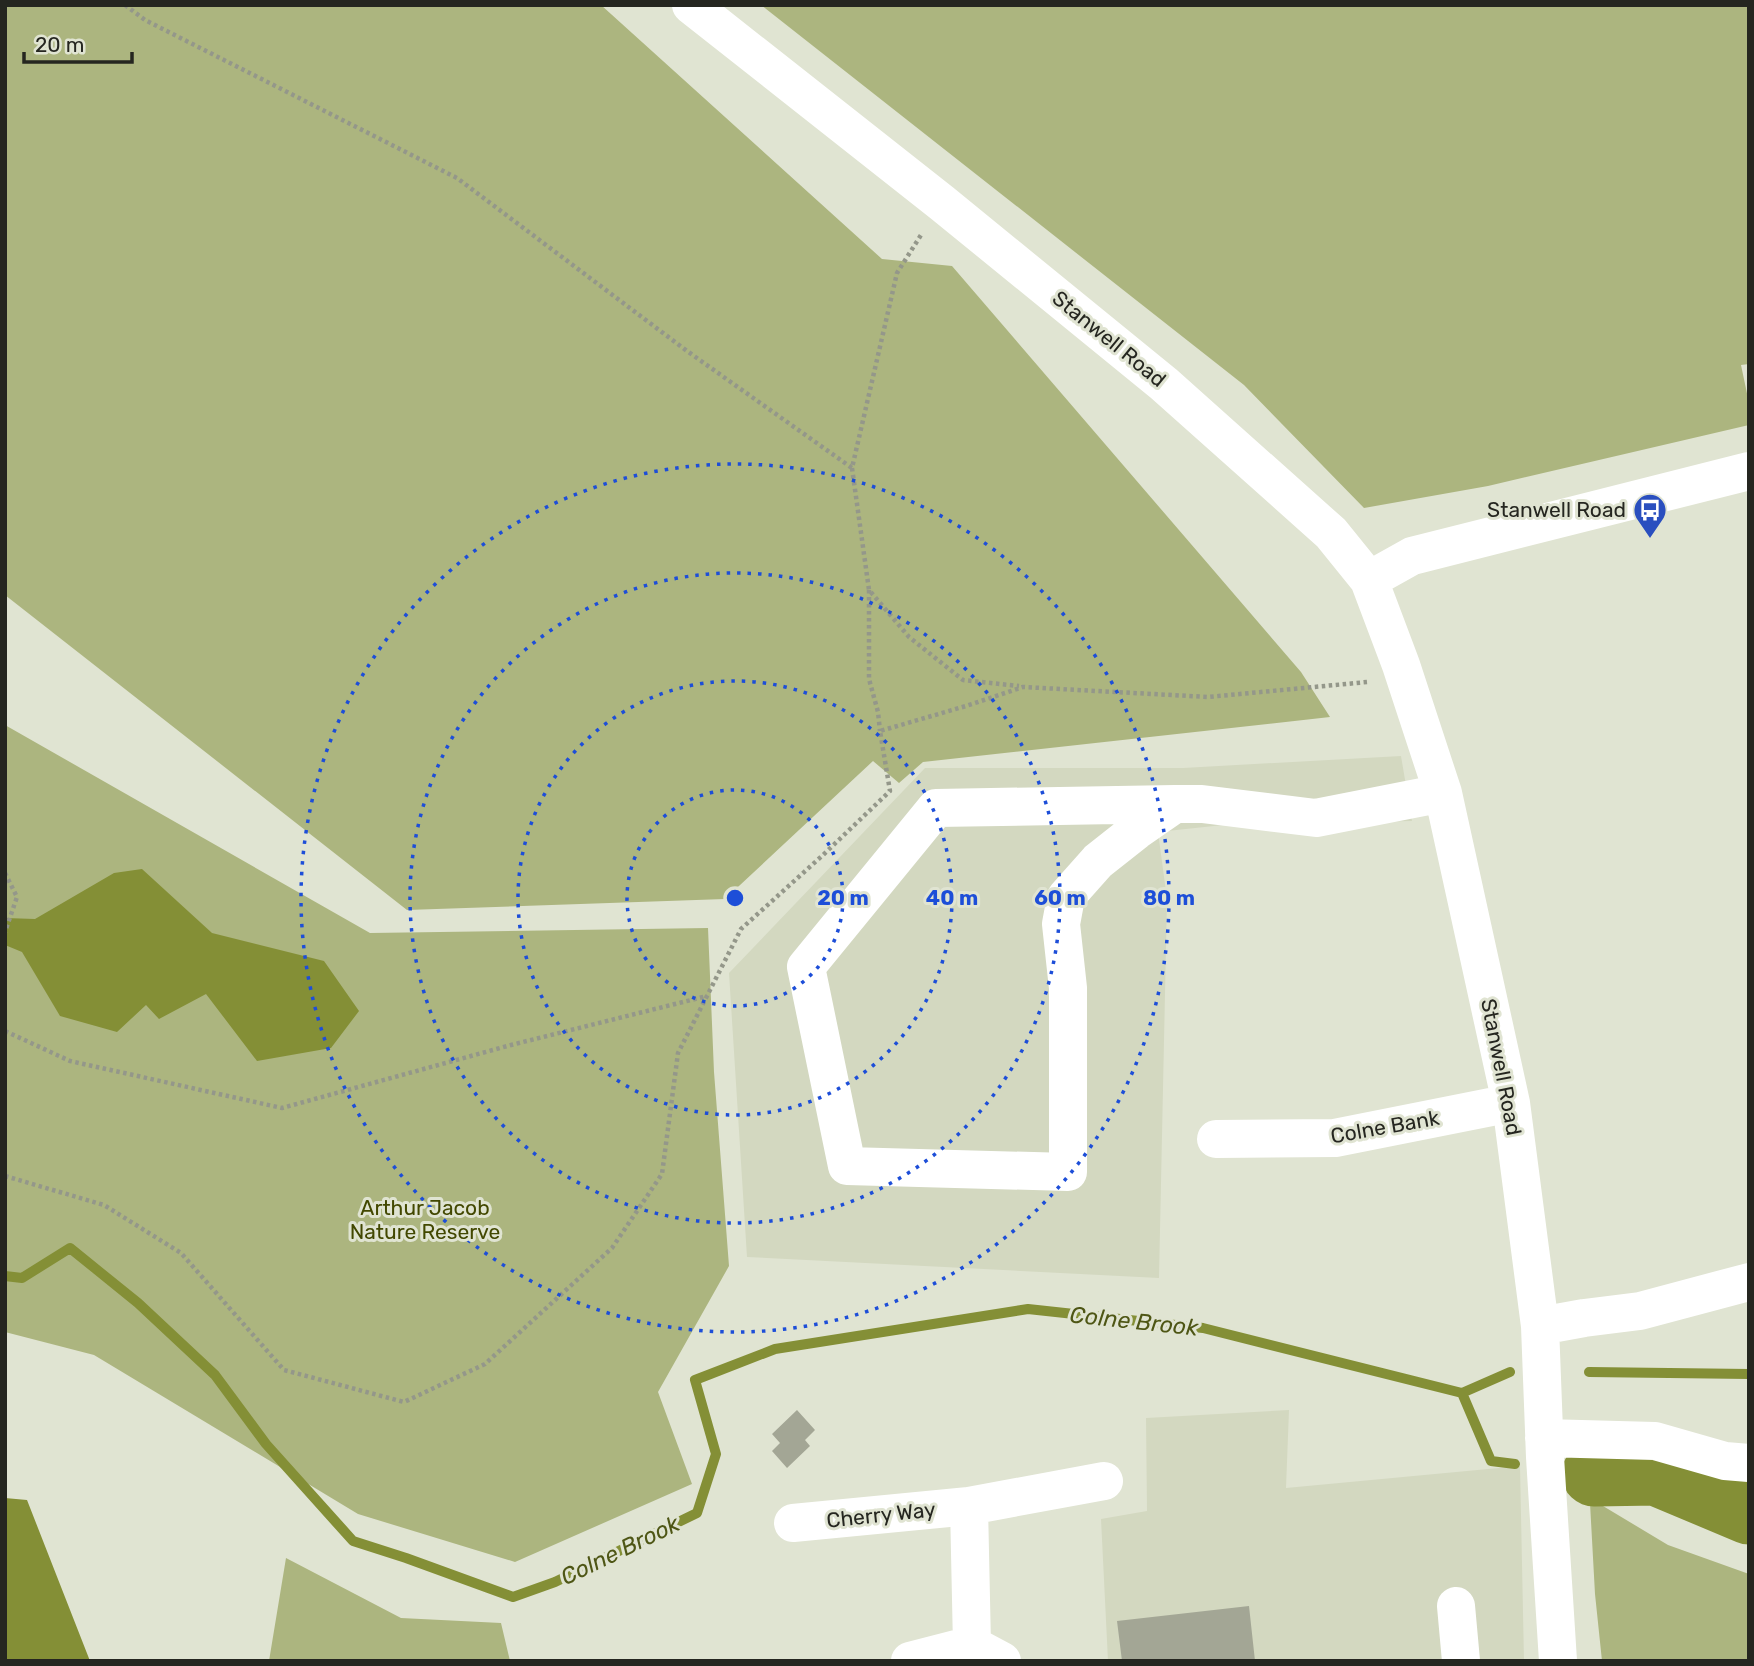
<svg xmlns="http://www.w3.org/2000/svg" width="1754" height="1666" font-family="Rubik,sans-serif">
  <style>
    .built { fill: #d3d8c0 }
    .green { fill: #acb57f }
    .water { fill: #848f36 }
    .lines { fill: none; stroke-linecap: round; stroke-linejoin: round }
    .stream { stroke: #848f36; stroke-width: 10 }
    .river { stroke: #848f36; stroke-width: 65 }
    .building { fill: #a3a695 }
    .path { stroke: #94978a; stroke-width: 4.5; stroke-dasharray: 3.5 3.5; stroke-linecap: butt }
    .minor { stroke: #fff; stroke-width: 38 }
    .ring { fill: none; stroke: #1d4ed8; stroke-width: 3.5; stroke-dasharray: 3.5 7 }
    .labels { text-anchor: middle; stroke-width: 6; stroke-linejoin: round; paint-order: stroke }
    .street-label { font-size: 21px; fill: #252620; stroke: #e0e4d2 }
    .poi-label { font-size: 21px; fill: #252620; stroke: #e0e4d2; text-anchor: end }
    .park-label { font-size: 21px; fill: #424801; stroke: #e0e4d2 }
    .water-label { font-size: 23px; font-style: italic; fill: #4e5615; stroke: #e0e4d2 }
    .centre { fill: #1d4ed8; stroke: #e0e4d2; stroke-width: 3.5 }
    .ring-label { font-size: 21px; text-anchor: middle; font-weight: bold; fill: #1d4ed8; stroke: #e0e4d2; stroke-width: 6; stroke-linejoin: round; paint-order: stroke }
  </style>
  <rect width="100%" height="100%" fill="#e0e4d2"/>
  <path class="built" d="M1401,756l11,65 -189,4 -65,7 9,67 -8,379 -412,-21 -18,-284 196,-205h258z
    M1289,1410l-3,78 234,-22 4,195h-416l-7,-142 46,-8 -1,-93z"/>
  <path class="green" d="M5,5h596l281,254 70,7 349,406 29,45 -407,45 -24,21 -26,-22 -148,138 -318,11 -402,-315z
    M761,5h988v359l-8,1 8,38v22l-261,61 -124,22 -120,-123z
    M5,725l365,208 338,-5 6,144 15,194 -71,126 34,92 -177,78 -157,-48 -264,-159 -89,-23z
    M1590,1503l13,3 65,39 81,29v87h-147l-7,-67z
    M286,1558l115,60 100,5 9,38h-241z"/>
  <path class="water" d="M142,869l70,64 112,28 35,50 -28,37 -74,13 -51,-67 -47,25 -13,-14 -29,27 -57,-16 -38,-64 -17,-7v-27l30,1 79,-46z
    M5,1498l22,2 63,161h-85z"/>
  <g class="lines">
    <path class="stream" d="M5,1276l17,2 48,-30 68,55 77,72 51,69 87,97 53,17 107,39 42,-15 142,-69 19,-59 -21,-74 80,-31 253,-40 175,19 259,65 29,68 24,3
      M1589,1372l160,2
      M1462,1393l48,-21"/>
    <path class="river" d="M1594,1474l62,-1 93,39"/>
  </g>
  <path class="building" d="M797,1410l18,20 -10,10 5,6 -23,22 -15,-17 8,-8 -8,-9z
    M1249,1606l6,55h-133l-5,-40z"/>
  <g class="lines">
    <path class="path" d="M125,5l20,15 312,158 230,173 165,117 45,-195 24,-38
      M852,468l17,122 40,47 54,43 56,6
      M869,590v89l9,33 2,19
      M5,873l12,24 -12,35
      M5,1031l65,30 212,47 229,-63 196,-49
      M5,1176l99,29 77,48 103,117 120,32 81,-38 127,-116 50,-74 16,-121 63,-124 82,-74 67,-64 -10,-60 86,-25 57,-19 185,10 159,-15"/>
    <path class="minor" d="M691,5l251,198 222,181 167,149 38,47 32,85 42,128 68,310 29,223 5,131 13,204
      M1369,580l43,-24 337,-85
      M1175,804l-39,27 -38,30 -32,36 -5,27 7,64v184l-221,-6 -41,-199 130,-159 239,-4h27l114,14 127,-25
      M1216,1139l119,-1 176,-35
      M1540,1326l44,-8 56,-7 109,-29
      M1544,1438l111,3 70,20 24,2
      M969,1506l3,139
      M793,1523l176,-17 135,-25
      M1456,1606l5,55
      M910,1661l62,-16 30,16"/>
  </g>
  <g class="ring">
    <circle cx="735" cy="898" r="108"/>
    <circle cx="735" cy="898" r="217"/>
    <circle cx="735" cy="898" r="325"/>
    <circle cx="735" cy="898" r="434"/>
  </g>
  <defs>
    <symbol id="bus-pin" viewBox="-11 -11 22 30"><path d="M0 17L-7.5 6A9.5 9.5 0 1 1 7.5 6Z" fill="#2a4fbf" stroke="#e0e4d2"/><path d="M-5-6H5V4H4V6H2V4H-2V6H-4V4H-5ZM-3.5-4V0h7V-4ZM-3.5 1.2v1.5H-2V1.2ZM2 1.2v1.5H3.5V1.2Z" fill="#fff"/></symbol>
  </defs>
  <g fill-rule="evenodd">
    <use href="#bus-pin" x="1631" y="491" width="38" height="52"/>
  </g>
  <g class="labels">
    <g class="street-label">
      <text transform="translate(1109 339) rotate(39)" y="7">Stanwell Road</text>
      <text transform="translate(1501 1067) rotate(79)" y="7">Stanwell Road</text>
      <text transform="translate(1385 1127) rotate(-10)" y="7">Colne Bank</text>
      <text transform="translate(881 1515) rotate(-6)" y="7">Cherry Way</text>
    </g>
    <g class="poi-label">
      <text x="1626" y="517">Stanwell Road</text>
    </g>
    <g class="park-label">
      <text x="425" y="1215">Arthur Jacob<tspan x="425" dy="24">Nature Reserve</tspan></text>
    </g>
    <g class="water-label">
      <text transform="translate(1134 1321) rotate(6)" y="8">Colne Brook</text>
      <text transform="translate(620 1550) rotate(-26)" y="8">Colne Brook</text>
    </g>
  </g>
  <circle cx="735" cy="898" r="10" class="centre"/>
  <g class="ring-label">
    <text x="843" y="905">20 m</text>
    <text x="952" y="905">40 m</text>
    <text x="1060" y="905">60 m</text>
    <text x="1169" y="905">80 m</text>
  </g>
  <rect width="1754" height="1666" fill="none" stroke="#252620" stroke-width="14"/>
  <path d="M24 52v10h108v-10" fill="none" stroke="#252620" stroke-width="3.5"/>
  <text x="35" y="52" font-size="21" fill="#252620" stroke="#e0e4d2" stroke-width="5" paint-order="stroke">20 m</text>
</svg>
